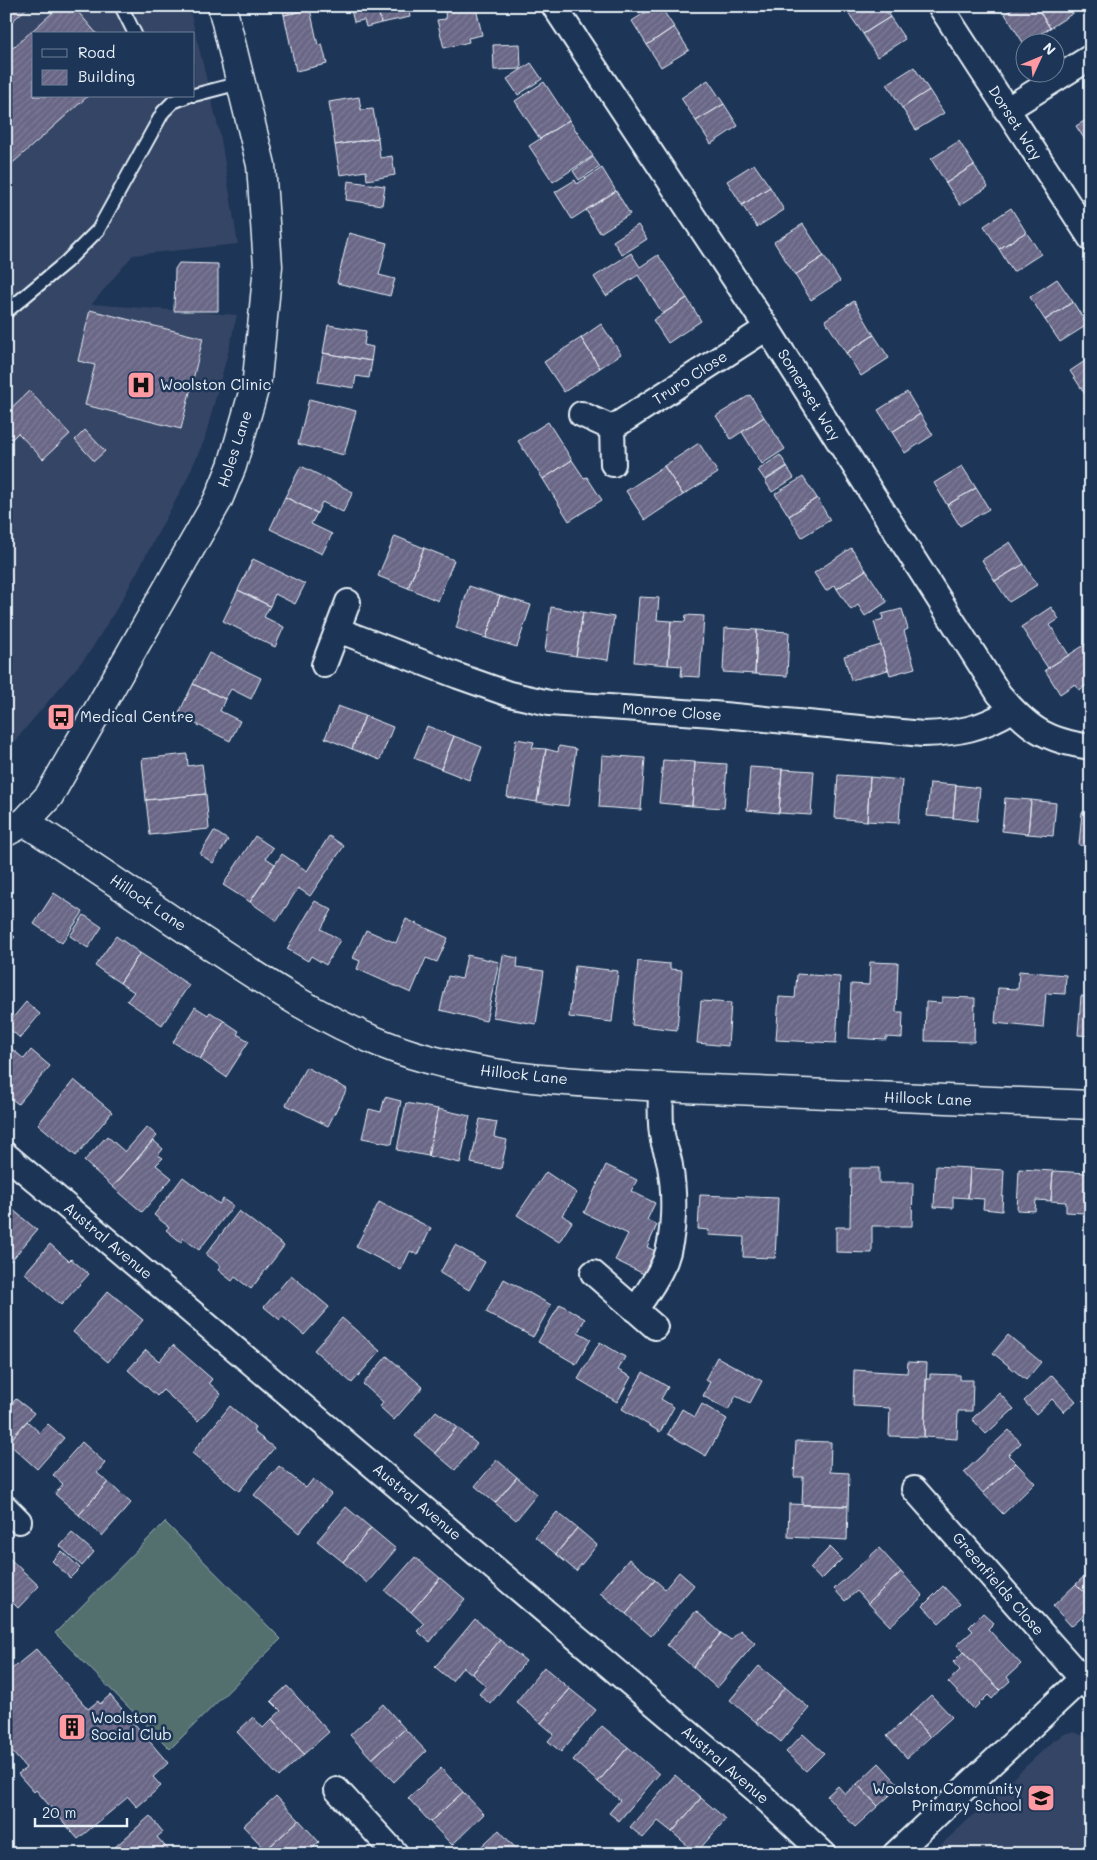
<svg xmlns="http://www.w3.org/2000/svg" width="1097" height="1860" font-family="Mali,sans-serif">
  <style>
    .built { fill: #344465; fill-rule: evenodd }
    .grass { fill: #526f6e; stroke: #9db0b3 }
    .building { fill: url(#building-hatch); stroke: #e8f1f8 }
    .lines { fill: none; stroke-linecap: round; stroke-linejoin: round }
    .service-casing { stroke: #e8f1f8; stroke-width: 16 }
    .minor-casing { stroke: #e8f1f8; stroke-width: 28 }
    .tertiary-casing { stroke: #e8f1f8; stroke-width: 31 }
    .service { stroke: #1d3557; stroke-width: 12 }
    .minor { stroke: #1d3557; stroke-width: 24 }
    .tertiary { stroke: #1d3557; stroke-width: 28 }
    .labels { text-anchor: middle; stroke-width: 5; stroke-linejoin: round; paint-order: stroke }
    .street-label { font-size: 15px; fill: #e8f1f8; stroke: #1d3557 }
    .poi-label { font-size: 15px; fill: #e8f1f8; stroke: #1d3557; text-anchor: start }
  </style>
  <defs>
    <pattern id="building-hatch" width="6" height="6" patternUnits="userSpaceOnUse" patternTransform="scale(1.25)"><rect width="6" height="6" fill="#696686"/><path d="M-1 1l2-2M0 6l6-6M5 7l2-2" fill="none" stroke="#7e7c98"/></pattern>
  </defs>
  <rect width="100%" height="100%" fill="#1d3557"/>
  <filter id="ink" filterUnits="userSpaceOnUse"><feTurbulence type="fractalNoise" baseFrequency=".02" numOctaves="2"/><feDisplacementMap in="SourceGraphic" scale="10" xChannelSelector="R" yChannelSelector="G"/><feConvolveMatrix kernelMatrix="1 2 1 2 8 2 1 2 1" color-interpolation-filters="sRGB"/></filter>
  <g filter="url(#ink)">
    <path class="built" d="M6,6h183l32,133 17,105 -105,11 -41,49 145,11 -8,34 -25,92 -18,40 -64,119 -33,53 -75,89 -8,-5zM34,34h160v62h-160z
      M1074,1732l13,5 4,4v113h-160l122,-113 13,-8z"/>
    <path class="grass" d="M165,1522l116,117 -111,110 -115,-116z"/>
    <path class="building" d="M6,6h23l-23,21z
      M60,6h13l24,28h-63v62h54l-82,73v-115z
      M282,6h40v1l-38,8z
      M350,6h27l4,17 -15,4 -2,-7 -10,2z
      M377,6h31l2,11 -29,6z
      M444,6h26l1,3 5,-1 6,27 -14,3 1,4 -25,6 -7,-28 9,-1z
      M655,6h5l14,21 -27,18 -15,-24z
      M855,6h28l7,11 -27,17 -16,-23z
      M1017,6h19l14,22 -26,16 -19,-30z
      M1036,6h36l3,6 -25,16z
      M310,9l8,36 4,-1 5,20 -31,7 -12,-56z
      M890,17l15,22 -28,18 -14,-23z
      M674,27l15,23 -28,17 -14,-22z
      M520,44l1,25 -27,1 -1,-25z
      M531,63l11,16 -24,16 -11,-16z
      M914,67l15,23 -27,18 -15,-24z
      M708,80l16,24 -28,17 -15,-23z
      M544,82l25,38 -29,19 -25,-38z
      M929,90l15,23 -28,17 -14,-22z
      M359,97l2,13 12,-1 5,29 -43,7 -6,-43z
      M724,104l14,22 -27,18 -15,-23z
      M1091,117v32l-15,-23z
      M569,120l24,36 -40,26 -24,-36z
      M378,138l2,20 12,-2 3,19 -28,5 -1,-9 -26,4 -5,-30z
      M959,141l15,24 -28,18 -15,-24z
      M593,157l7,10 -21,13 -6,-9z
      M754,164l16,23 -28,18 -15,-24z
      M974,165l14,22 -28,18 -14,-22z
      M602,168l14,23 -44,28 -17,-27 20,-12 2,4z
      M348,181l37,5 -3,19 -36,-5z
      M770,187l14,23 -27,17 -15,-22z
      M616,191l14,23 -30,19 -14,-23z
      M1011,208l15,24 -27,17 -15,-23z
      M803,224l21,32 -29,19 -21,-33z
      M638,225l9,14 -25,16 -9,-14z
      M1026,232l15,22 -28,18 -14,-23z
      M349,233l38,10 -8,32 16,4 -5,17 -53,-13z
      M631,253l9,14 18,-12 29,43 -24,16 -25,-39 -32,21 -12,-19z
      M824,256l16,25 -29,19 -16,-25z
      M179,263l39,1v47h-44l1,-42z
      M6,276l7,7 -7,6z
      M1057,279l16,23 -28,18 -15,-23z
      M687,298l14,23 -33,22 -15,-23z
      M854,301l20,34 -28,18 -21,-33z
      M1073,302l14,23 -27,17 -15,-22z
      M90,310l113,28 -22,91 -96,-24 10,-40 -17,-4z
      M601,324l20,30 -21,14 -19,-30z
      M328,325l38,6 -2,14 9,2 -2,14 -48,-8z
      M874,335l15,23 -28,18 -15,-23z
      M581,338l19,30 -36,24 -20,-30z
      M323,353l49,8 -3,17 -13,-2 -2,12 -36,-6z
      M1091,357v33l-6,4 -15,-23z
      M29,391l41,43 -27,25 -25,-26 -7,7 -5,-5v-22z
      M907,392l13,22 -28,18 -14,-22z
      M750,395l14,22 -33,22 -15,-23z
      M309,399l47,12 -12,44 -46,-11z
      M920,414l13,21 -28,18 -13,-21z
      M764,417l21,32 -23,15 -20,-32z
      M548,422l24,38 -29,19 -25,-38z
      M85,430l20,21 -11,10 -19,-21z
      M699,443l19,30 -35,22 -19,-29z
      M780,455l7,11 -22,14 -7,-10z
      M572,460l12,18 3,-1 15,23 -33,21 -26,-42z
      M301,466l52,26 -10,20 -21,-10 -5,11 -32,-16z
      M664,466l19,29 -38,25 -19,-29z
      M962,466l14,22 -29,17 -13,-22z
      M787,467l7,11 -22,14 -7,-11z
      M803,477l14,21 -28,18 -14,-22z
      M976,488l13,21 -29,17 -13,-21z
      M285,497l32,16 -6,11 21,10 -10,20 -52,-25z
      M817,498l13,22 -28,17 -13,-21z
      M395,536l29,12 -16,40 -30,-12z
      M1010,542l14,22 -29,17 -13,-21z
      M424,548l30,12 -16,41 -30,-13z
      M851,548l15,22 -29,19 -2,-4 -9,6 -12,-18z
      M253,559l52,25 -10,20 -20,-10 -5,12 -32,-16z
      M1024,564l13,21 -28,17 -14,-21z
      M866,570l21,32 -22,14 -7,-11 -7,5 -14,-21z
      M469,586l31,10 -14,42 -30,-10z
      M238,590l32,16 -6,11 20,10 -9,20 -52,-26z
      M500,596l31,9 -14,42 -31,-9z
      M639,597l20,1 -2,22 14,1 -3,44 -34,-3z
      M551,607l32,5 -7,44 -31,-5z
      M1051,607l8,12 -9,6 19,30 -21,13 -27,-41z
      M902,609l6,20 -4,2 11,37 -25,7 -16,-53 9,-3 -1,-5z
      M583,612l31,5 -6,43 -32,-4z
      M686,615l18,1 -4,61 -19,-1 1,-10 -14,-1 3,-44 14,1z
      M725,628l32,2 -2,44 -32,-2z
      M757,630l32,2 -2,44 -32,-2z
      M1091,641v42l-12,7 -4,-6 -15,10 -15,-24z
      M881,645l7,25 -37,10 -7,-24z
      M209,653l52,25 -10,21 -20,-10 -6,10 -32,-15z
      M193,684l32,15 -5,12 20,10 -10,20 -52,-26z
      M338,706l27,10 -13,33 -27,-11z
      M365,716l28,11 -13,33 -28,-11z
      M427,726l27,10 -13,33 -27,-11z
      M454,736l28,11 -13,33 -28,-11z
      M516,739l18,3 -2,6 14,1 -9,53 -30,-5z
      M559,746l17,3 -8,57 -31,-4 9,-53 12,3z
      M187,754l1,12 14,-2 4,30 -60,6 -4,-41z
      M602,755l43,3 -4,52 -42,-3z
      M663,760l32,2 -3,44 -33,-3z
      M695,762l32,2 -3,44 -32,-2z
      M750,767l32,2 -3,44 -32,-3z
      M782,769l32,2 -3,44 -32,-2z
      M838,775l32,2 -3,44 -32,-3z
      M870,777l32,3 -3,43 -32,-2z
      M930,783l26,2 -3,33 -26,-2z
      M956,785l24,3 -3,33 -24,-3z
      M206,794l3,35 -59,6 -4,-35z
      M1005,798l26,2 -3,34 -26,-3z
      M1031,800l25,3 -3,33 -25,-2z
      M1082,812l9,1v33l-12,-1z
      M214,831l14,9 -15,23 -13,-9z
      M255,836l18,12 -7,10 9,6 -25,38 -27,-17z
      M329,836l15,10 -34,50 -12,-8 -21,33 -27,-19 32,-48 25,17z
      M54,893l29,19 -21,31 -28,-19z
      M315,901l17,9 -11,19 19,11 -14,25 -15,-9 -3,5 -21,-12z
      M84,915l18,12 -14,21 -18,-12z
      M406,919l42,19 -11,24 -11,-4 -15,35 -54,-24 3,-8 -7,-3 13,-28 30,13z
      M6,929l9,8 -9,10z
      M116,936l24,17 -20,30 -25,-17z
      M140,953l49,32 -27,40 -35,-24 7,-9 -14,-9z
      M467,955l32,7 -13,59 -46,-11 8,-34 14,3z
      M503,955l15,3 -1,9 27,4 -8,53 -43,-7z
      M638,961l32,3v5l12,1 -5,60 -45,-5z
      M870,962l28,1 -2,49h7l-1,26 -16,-1v3l-37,-2 2,-54 18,1z
      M575,966l43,5 -6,51 -43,-5z
      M1019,971l47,4 -1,19 -19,-1 -3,35 -48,-5 3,-35 20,1z
      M797,974l43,3 -4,66 -60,-3 3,-43 16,1z
      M1089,984h2v52l-13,-1 3,-39 7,1z
      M942,997l33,1 -1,44 -49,-1 1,-39 16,1z
      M701,1001l30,2 -3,43 -31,-3z
      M26,1002l14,12 -20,24 -14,-12z
      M195,1007l13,8 2,-3 14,9 -24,38 -27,-17z
      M224,1021l15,10 -2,3 12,7 -23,36 -26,-18z
      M6,1044l18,15 7,-9 19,16 -32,38 -12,-10z
      M306,1067l41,22 -19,37 -42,-21z
      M74,1080l38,32 -36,44 -38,-32z
      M385,1097l16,4 -9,43 -30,-6 7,-29 12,3z
      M406,1103l32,6 -10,47 -31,-6z
      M438,1109l32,7 -10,47 -32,-7z
      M480,1119l17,3 -3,15 13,3 -6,29 -30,-6z
      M147,1127l10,9 -44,51 -29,-26 23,-25 18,16z
      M153,1140l10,9 -5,6 5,3 -7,7 16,13 -30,34 -29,-25z
      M606,1165l31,15 -6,11 24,12 -8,17 10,5 -10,22 8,4 -11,23 -29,-14 13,-26 -44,-21z
      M936,1166l34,2 -2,30 -15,-1v11l-19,-1z
      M851,1168h28v15h34l-1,43h-40v27l-36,-1v-25h14z
      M970,1168l34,2 -2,41 -19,-2 1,-10 -16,-1z
      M1019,1169l34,2 -2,30 -15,-1 -1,11 -18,-1z
      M1053,1171l34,2 -2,40 -19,-1v-10l-15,-1z
      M546,1172l31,21 -15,22 10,7 -13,20 -42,-27z
      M183,1177l36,27 4,-5 10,7 -34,44 -16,-12 -2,4 -15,-12 3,-3 -15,-12z
      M700,1195l78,3 -3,60 -32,-1 1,-20 -36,-2 1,-5 -11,-1z
      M379,1202l52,26 -13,27 -8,-4 -9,19 -45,-23z
      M6,1204l31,26 -26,31 -5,-4z
      M239,1211l45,35 -33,43 -16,-12 -3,4 -14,-11 3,-4 -15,-12z
      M50,1244l19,17 2,-2 18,15 -28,31 -36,-32z
      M455,1245l30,17 -16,28 -29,-17z
      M291,1275l38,32 -25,28 -21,-18 -3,3 -16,-13z
      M504,1279l47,26 -18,32 -47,-25z
      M108,1291l35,29 -35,42 -35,-30z
      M560,1304l25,15 -7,13 13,7 -15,25 -38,-22z
      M342,1318l38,33 -28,32 -38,-33z
      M1008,1335l33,27 -15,18 -33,-27z
      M600,1342l25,15 -7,13 13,7 -14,25 -39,-23z
      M173,1345l39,34 -3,4 12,11 -23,27 -35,-31 -6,6 -29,-26 18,-20 13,11z
      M387,1356l36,31 -29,33 -14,-13 3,-5 -20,-18z
      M717,1357l45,24 -12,22 -14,-7 -8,14 -25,-14 7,-14 -5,-2z
      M908,1362l19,1 -3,74 -35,-1 1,-28 -37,-2 1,-36 53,3z
      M643,1372l25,15 -7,12 13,8 -14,25 -38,-23z
      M930,1374l30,1v5h13l-1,31h-14l-1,28 -33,-2 2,-58h4z
      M1052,1375l24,26 -12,11 -12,-13 -16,15 -12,-13z
      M999,1393l15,16 -28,25 -14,-15z
      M16,1399l18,14 -26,30 -2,-33z
      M702,1404l25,15 -21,37 -38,-22 14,-25 13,8z
      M230,1406l25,21 -2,4 21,17 -35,43 -47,-38z
      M436,1411l21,16 -22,26 -20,-17z
      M27,1421l13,12 8,-9 16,14 -27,31 -29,-26z
      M457,1427l20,17 -22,26 -20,-17z
      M1009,1430l12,13 -13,12 8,8 -33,30 -19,-21z
      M796,1441l35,1 -1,30 19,1 -1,33 -46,-1 1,-28h-9z
      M82,1442l23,21 -8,10 11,9 -29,33 -24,-21 8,-10 -10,-9z
      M497,1460l20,17 -22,26 -20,-17z
      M1016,1463l19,20 -32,31 -20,-21z
      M279,1466l27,22 7,-9 18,15 -32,39 -45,-38z
      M517,1477l20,17 -21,26 -21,-17z
      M108,1482l23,21 -29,33 -23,-21z
      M789,1504l59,2 -1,34 -59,-3z
      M346,1507l25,21 -28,34 -26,-21z
      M557,1512l20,16 -21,26 -21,-17z
      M371,1528l25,21 -29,34 -24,-21z
      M577,1528l20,17 -21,26 -20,-17z
      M72,1533l22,19 -12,14 -22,-20z
      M830,1547l12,12 -21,21 -11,-12z
      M879,1548l22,24 -33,31 -11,-12 -12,10 -11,-12z
      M62,1551l18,17 -10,10 -18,-17z
      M415,1557l25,21 -29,34 -26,-21z
      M10,1559l29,27 -21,22 -12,-12v-33z
      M629,1559l26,21 -29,34 -26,-21z
      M1091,1570v29l-15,-15z
      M679,1572l15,13 -43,51 -25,-22 29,-34 10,9z
      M901,1572l22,24 -33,30 -22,-23z
      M440,1578l25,21 -35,43 -13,-11 7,-7 -13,-12z
      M1076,1584l15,15v9l-20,18 -18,-20z
      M943,1586l17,18 -21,19 -16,-17z
      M696,1611l25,22 -28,34 -26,-22z
      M983,1613l11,10 -6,6 33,35 -14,13 3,4 -10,9 -43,-45 16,-14 -4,-4z
      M475,1619l25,21 -28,34 -9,-7 -11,14 -17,-14z
      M740,1630l15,13 -38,45 -24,-21 28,-34 10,7z
      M500,1640l26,21 -36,43 -11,-10 7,-8 -14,-12z
      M36,1649l52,60 10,-8 2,3 10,-9 58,68 -15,14 8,9 -24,21 -9,-10 -50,42 -42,-49 -2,2 -16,-18 8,-6 -20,-23v-71z
      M963,1652l37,38 -8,9 -4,-4 -14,14 -26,-27 12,-12 -7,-8z
      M759,1666l26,21 -29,35 -26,-22z
      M544,1667l26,22 -29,34 -25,-21z
      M287,1686l42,46 -25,22 -32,-35 9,-8 -10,-10z
      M785,1687l24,21 -28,34 -25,-20z
      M570,1689l26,21 -35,42 -13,-11 6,-7 -13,-11z
      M931,1695l21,22 -22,20 -20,-22z
      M383,1704l22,25 -33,30 -22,-24z
      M910,1715l20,22 -23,21 -20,-22z
      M253,1717l10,11 9,-9 32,35 -25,23 -42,-45z
      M602,1726l26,21 -30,35 -25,-22z
      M405,1729l21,22 -32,31 -22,-23z
      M803,1734l21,19 -18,18 -20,-19z
      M628,1747l31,27 -40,47 -10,-8 11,-13 -22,-18z
      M879,1763l21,23 -22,20 -21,-22z
      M441,1768l22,24 -33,30 -22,-24z
      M675,1775l26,23 -29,34 -14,-11 -15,17 -13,-11z
      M857,1784l21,22 -23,21 -28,-31 11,-10 7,8z
      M463,1792l21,22 -32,31 -22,-23z
      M276,1796l23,24 -33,30 -23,-24z
      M701,1798l25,21 -30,34 -24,-21z
      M150,1816l13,16 -6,5 14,16 -50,1 -6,-7z
      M299,1820l20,22 -12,12h-38l-3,-4z
      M499,1830l22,24h-48z"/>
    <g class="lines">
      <defs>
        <path id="service" d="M121,6l14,28
          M194,95l46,-12
          M6,312l60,-50 32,-32 65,-118 10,-10 15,-6"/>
        <path id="minor" d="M554,6l213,322 232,366c29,34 47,47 92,53
          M940,6l151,233
          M1006,110l85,-53
          M581,414l31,14 1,36
          M612,428l155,-100
          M338,630l120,46 51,18 40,9 164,11 210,20c36,-1 58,-5 89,-24
          M324,665l24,-63
          M6,1155l749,634 69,65
          M593,1273l62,54
          M635,1310c12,-16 22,-31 30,-49 10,-26 10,-68 5,-95 -1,-9 -5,-17 -7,-26 -4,-18 -2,-36 -2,-54
          M914,1489l177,200
          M6,1508l13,13
          M337,1790l59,64
          M895,1854l196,-184"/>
        <path id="tertiary" d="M25,822c59,38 117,78 175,117 59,39 117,79 183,105 96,39 222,40 326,45 127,5 254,11 382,16
          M6,832l19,-10 24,-26 169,-296 14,-34 25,-87 11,-113 -7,-101 -39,-159"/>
      </defs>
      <use href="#service" class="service-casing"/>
      <use href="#minor" class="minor-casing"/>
      <use href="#tertiary" class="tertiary-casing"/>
      <use href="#service" class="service"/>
      <use href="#minor" class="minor"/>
      <use href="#tertiary" class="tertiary"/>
    </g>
  </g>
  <defs>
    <symbol id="hospital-square" viewBox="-11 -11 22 22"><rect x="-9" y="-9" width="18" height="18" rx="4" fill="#ff9aa2" stroke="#1d3557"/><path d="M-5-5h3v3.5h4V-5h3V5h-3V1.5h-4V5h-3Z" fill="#111"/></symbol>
    <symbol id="bus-square" viewBox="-11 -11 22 22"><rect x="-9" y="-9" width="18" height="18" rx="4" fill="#ff9aa2" stroke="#1d3557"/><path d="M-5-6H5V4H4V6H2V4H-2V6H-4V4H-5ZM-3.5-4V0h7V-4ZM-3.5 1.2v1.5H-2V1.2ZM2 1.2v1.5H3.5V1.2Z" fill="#111"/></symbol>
    <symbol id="building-square" viewBox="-11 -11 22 22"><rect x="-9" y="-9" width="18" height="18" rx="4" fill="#ff9aa2" stroke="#1d3557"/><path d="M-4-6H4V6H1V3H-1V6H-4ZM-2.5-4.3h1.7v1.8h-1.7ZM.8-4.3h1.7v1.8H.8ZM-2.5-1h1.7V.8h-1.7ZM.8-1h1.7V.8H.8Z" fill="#111"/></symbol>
    <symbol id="school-square" viewBox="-11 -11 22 22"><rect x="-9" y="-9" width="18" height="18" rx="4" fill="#ff9aa2" stroke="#1d3557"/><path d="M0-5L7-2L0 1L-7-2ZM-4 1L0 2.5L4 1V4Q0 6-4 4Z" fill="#111"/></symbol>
  </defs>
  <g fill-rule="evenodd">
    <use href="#hospital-square" x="125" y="369" width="32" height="32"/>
    <use href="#bus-square" x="45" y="701" width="32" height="32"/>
    <use href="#building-square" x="56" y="1711" width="32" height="32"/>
    <use href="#school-square" x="1025" y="1782" width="32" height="32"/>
  </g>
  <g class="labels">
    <g class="street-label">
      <text transform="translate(1015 123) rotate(57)" y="5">Dorset Way</text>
      <text transform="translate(690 378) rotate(-33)" y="5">Truro Close</text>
      <text transform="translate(809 395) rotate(58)" y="5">Somerset Way</text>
      <text transform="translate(235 449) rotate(-72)" y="5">Holes Lane</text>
      <text transform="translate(672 712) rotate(4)" y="5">Monroe Close</text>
      <text transform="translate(148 903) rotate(34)" y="5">Hillock Lane</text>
      <text transform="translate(524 1075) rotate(6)" y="5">Hillock Lane</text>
      <text transform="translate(928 1099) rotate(2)" y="5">Hillock Lane</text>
      <text transform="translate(108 1241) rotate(40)" y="5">Austral Avenue</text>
      <text transform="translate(417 1502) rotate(40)" y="5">Austral Avenue</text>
      <text transform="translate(998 1584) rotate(49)" y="5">Greenfields Close</text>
      <text transform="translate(725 1765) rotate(41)" y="5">Austral Avenue</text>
    </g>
    <g class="poi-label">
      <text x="160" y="390">Woolston Clinic</text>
      <text x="80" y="722">Medical Centre</text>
      <text x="91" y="1723">Woolston<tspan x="91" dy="17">Social Club</tspan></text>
      <text x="1022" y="1794" text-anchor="end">Woolston Community<tspan x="1022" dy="17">Primary School</tspan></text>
    </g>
  </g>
  <rect width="1097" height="1860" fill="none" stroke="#1d3557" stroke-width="25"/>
  <rect x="12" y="12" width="1072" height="1835" fill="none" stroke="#e8f1f8" stroke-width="2" filter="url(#ink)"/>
  <rect x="32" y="32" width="162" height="65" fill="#1d3557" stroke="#6e8097"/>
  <rect x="42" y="49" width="25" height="8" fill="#1d3557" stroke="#6e8097"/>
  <text x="78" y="58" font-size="15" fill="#e8f1f8">Road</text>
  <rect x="42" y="70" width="25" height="15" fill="url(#building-hatch)" stroke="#6e8097"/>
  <text x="78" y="82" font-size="15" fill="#e8f1f8">Building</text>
  <g transform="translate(1040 58) rotate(46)"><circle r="24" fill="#1d3557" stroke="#6e8097"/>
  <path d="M0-4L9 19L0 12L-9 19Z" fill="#ff9aa2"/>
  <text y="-8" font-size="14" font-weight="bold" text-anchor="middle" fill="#e8f1f8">N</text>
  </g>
  <path d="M35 1818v8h92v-8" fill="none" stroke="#e8f1f8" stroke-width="2.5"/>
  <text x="42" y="1818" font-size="15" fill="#e8f1f8" stroke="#1d3557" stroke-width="4" paint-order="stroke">20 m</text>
</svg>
